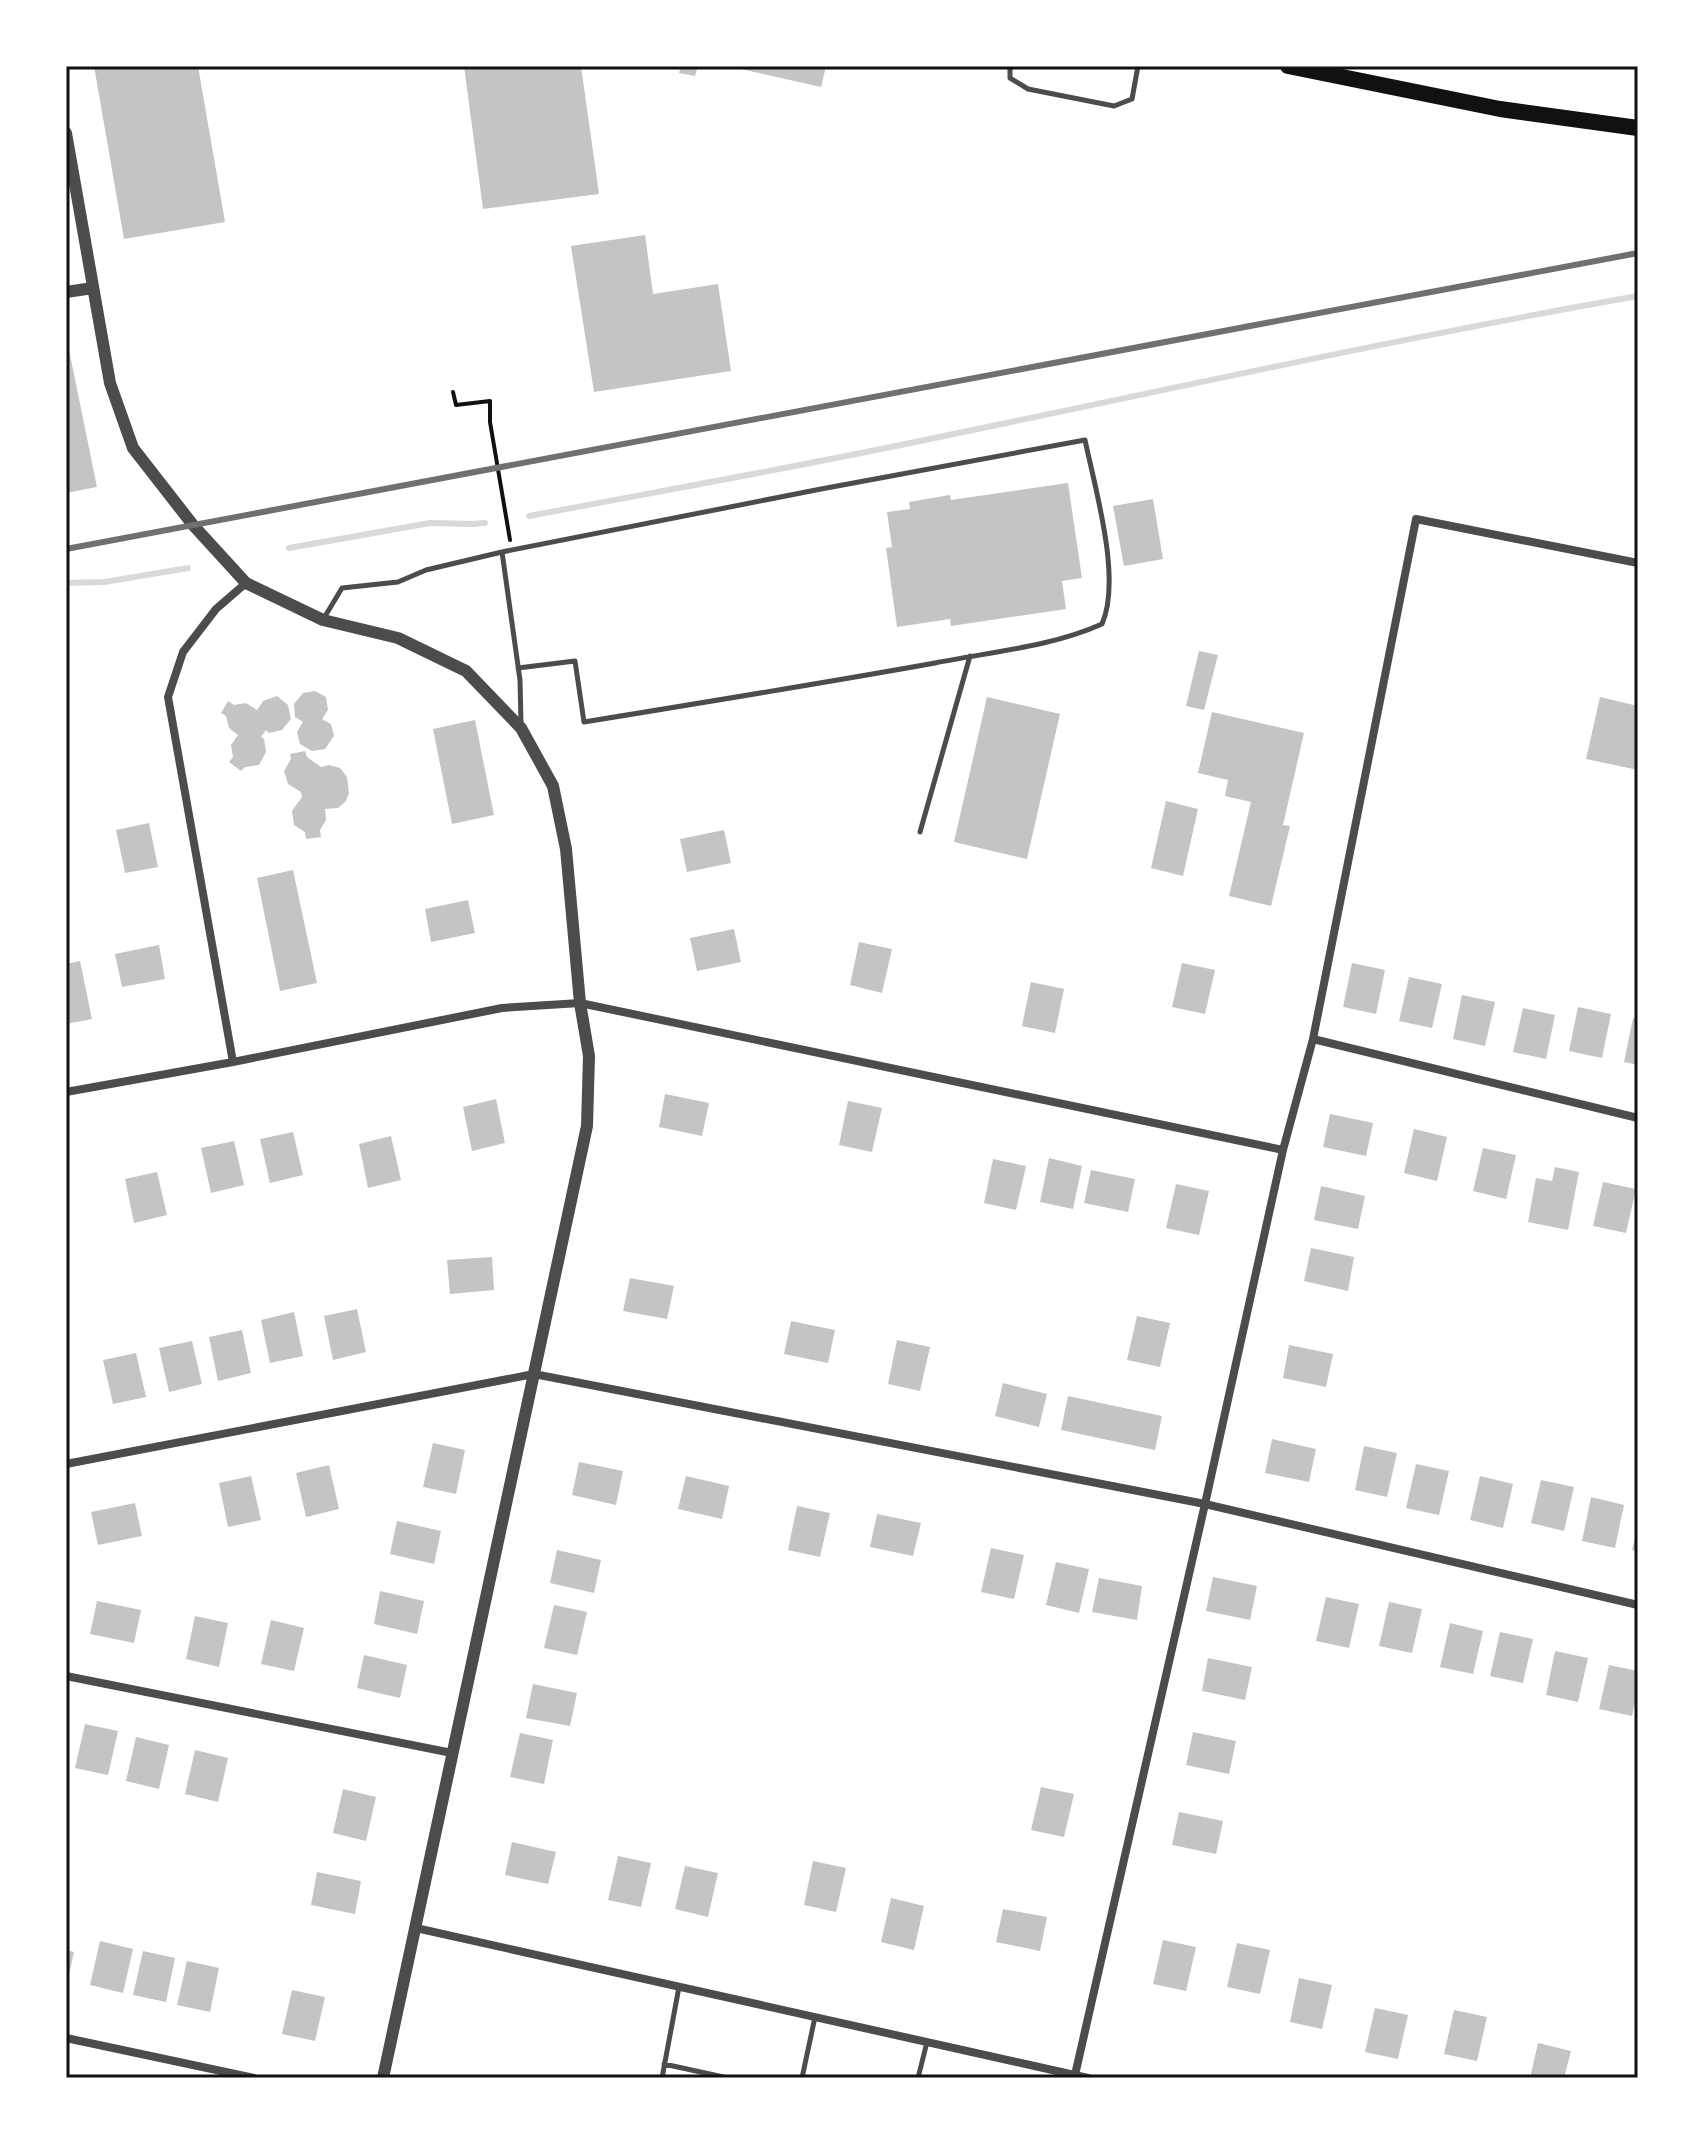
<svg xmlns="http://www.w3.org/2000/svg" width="1704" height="2144" font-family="'Roboto Condensed',sans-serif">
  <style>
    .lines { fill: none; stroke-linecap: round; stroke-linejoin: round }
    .stream { stroke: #d9d9d9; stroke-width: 6 }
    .building { fill: #c4c4c4 }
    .path { stroke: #111; stroke-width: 4 }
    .service { stroke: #4c4c4c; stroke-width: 5 }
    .minor { stroke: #4c4c4c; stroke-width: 8 }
    .tertiary { stroke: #4c4c4c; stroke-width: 12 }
    .primary { stroke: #111; stroke-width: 16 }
    .rail { stroke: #707070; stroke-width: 6 }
    .neatline { fill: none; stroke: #111; stroke-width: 3 }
  </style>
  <rect width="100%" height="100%" fill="#fff"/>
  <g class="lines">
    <path class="stream" d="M529,516c137,-26 274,-50 410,-79 233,-48 465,-100 699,-141
      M289,548l141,-25 43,1 12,-1
      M66,583l39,-1 83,-14"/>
  </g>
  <path class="building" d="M94,66h104l27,156 -101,17z
    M464,66h117l18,128 -116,15z
    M681,66h17l-3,10 -16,-3z
    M728,66h98l-5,21z
    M645,235l8,59 65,-10 13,87 -137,21 -23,-146z
    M66,335l31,152 -31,6z
    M1068,483l14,95 -20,3 4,28 -115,17 -1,-7 -53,8 -11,-79 6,-1 -5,-35 23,-3 -1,-7 41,-7 1,5z
    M1153,499l10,60 -39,7 -11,-60z
    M1199,651l19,4 -14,55 -18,-4z
    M315,691l11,6 2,13 -6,9 9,5 3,12 -9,13 -13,2 -12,-7 -3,-12 6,-10 -8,-5 -1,-13 9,-11z
    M277,696l11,9 3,14 -9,11 -13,3 -3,-3 -5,7 3,2 2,13 -7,13 -14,2 -4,4 -12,-9 4,-5 -2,-12 7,-10 -9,-7 -3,-12 -5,-3 7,-12 6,4 12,-2 11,7 6,-9z
    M987,697l73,17 -33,145 -73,-17z
    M1600,697l38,9v64l-52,-11z
    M1212,712l92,21 -21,92 7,1 -19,80 -42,-10 22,-94 -26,-6 3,-16 -30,-7z
    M475,720l19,95 -42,9 -19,-95z
    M305,751l2,6 14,10 8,-2 11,3 7,9 2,16 -3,8 -8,7 -13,1 1,11 -6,10 1,7 -15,2 -1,-7 -11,-7 -2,-14 10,-14 -1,-5 -13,-8 -4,-13 7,-12 -1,-5z
    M1166,801l32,8 -15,67 -32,-8z
    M149,823l9,44 -33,6 -9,-43z
    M724,830l7,33 -44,9 -7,-33z
    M293,870l24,113 -37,8 -23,-113z
    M468,900l7,33 -44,9 -6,-33z
    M734,929l7,33 -44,9 -7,-33z
    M859,942l33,7 -10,44 -32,-8z
    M159,945l6,34 -43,8 -7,-33z
    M80,961l12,58 -26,5v-60z
    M1182,963l33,7 -10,44 -33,-7z
    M1352,963l33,7 -9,44 -33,-7z
    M1409,977l33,7 -10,44 -33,-7z
    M1031,982l33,7 -9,44 -33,-7z
    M1462,995l33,7 -10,44 -32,-7z
    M1578,1007l33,7 -9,44 -33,-7z
    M1523,1008l32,7 -9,44 -33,-7z
    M1633,1018l5,1v46l-14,-3z
    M665,1094l44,9 -7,33 -43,-9z
    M496,1099l9,44 -33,8 -9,-44z
    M848,1101l34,7 -10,44 -33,-7z
    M1330,1114l43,9 -7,33 -43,-9z
    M1414,1129l33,8 -10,44 -33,-8z
    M293,1132l10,43 -33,8 -10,-44z
    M391,1136l10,44 -33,8 -9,-44z
    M234,1141l10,44 -33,8 -10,-45z
    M1483,1148l33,7 -10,44 -33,-8z
    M1049,1158l33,8 -9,43 -33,-7z
    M993,1159l33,7 -10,44 -32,-7z
    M1555,1167l24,5 -11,58 -40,-8 8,-44 16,3z
    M1091,1170l44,9 -7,33 -44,-9z
    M157,1172l10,43 -33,8 -9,-44z
    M1603,1182l33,7 -10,44 -33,-7z
    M1176,1184l33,7 -10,44 -33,-7z
    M1321,1186l44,10 -7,33 -44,-9z
    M1311,1248l43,9 -6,34 -44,-10z
    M492,1257l2,33 -44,4 -3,-34z
    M630,1278l44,8 -7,33 -44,-8z
    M357,1309l9,43 -33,8 -9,-44z
    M294,1312l9,44 -33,7 -9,-43z
    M1137,1316l33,7 -10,44 -33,-7z
    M791,1321l44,9 -7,33 -44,-9z
    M242,1330l9,43 -33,8 -9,-44z
    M897,1340l33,7 -10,44 -32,-7z
    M192,1341l10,43 -33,8 -10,-44z
    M1289,1345l44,9 -7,33 -43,-9z
    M136,1353l10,44 -33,7 -10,-44z
    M1003,1383l44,11 -8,33 -44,-11z
    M1068,1396l94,20 -7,34 -94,-20z
    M1272,1439l44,10 -7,33 -44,-9z
    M433,1443l32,7 -9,44 -33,-7z
    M1364,1446l33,7 -10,44 -32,-7z
    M579,1462l44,9 -7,34 -44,-10z
    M1416,1464l33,7 -10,44 -33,-7z
    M329,1465l10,44 -33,8 -10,-44z
    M251,1476l10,44 -33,7 -9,-44z
    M686,1476l43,10 -7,33 -44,-10z
    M1480,1476l33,8 -10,44 -33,-8z
    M1541,1480l33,7 -10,44 -33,-8z
    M1591,1497l33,8 -9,43 -33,-7z
    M135,1503l7,33 -44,9 -7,-33z
    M797,1506l33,7 -10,44 -32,-7z
    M877,1514l44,9 -8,33 -43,-9z
    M397,1521l44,10 -7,33 -44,-10z
    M1637,1530h1v22l-6,-2z
    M991,1548l33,7 -10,44 -33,-7z
    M557,1550l44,10 -7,33 -44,-10z
    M1056,1562l33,7 -10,44 -33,-8z
    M1213,1577l44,9 -7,34 -44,-9z
    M1099,1578l43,8 -5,34 -45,-8z
    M380,1591l44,10 -7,33 -43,-10z
    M1326,1597l33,7 -10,44 -33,-7z
    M97,1601l44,9 -7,33 -44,-9z
    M1389,1602l33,7 -10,44 -33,-7z
    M554,1605l33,7 -10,43 -33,-7z
    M195,1616l33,7 -9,44 -33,-8z
    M271,1620l33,8 -10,43 -33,-7z
    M1450,1623l33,8 -10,43 -33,-7z
    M1500,1632l33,7 -10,44 -33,-7z
    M1555,1651l33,7 -10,44 -32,-7z
    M364,1655l43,10 -7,33 -43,-10z
    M1208,1658l44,9 -7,33 -43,-9z
    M1609,1665l29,6v17l-6,28 -33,-7z
    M533,1684l44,9 -7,33 -44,-8z
    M85,1724l33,7 -10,44 -33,-7z
    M1193,1732l43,9 -7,33 -43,-9z
    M520,1733l33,7 -9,44 -34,-7z
    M136,1737l33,8 -10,44 -33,-8z
    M195,1750l33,8 -10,44 -33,-8z
    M1041,1787l33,7 -10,43 -33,-7z
    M343,1789l33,8 -10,44 -33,-8z
    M1179,1812l44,9 -7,33 -44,-9z
    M512,1842l44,10 -8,32 -43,-9z
    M618,1856l33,7 -10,44 -33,-7z
    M813,1861l33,7 -10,44 -32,-7z
    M685,1866l33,7 -10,44 -33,-8z
    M317,1872l44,9 -6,33 -44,-9z
    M891,1898l33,8 -10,44 -33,-8z
    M1003,1909l44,8 -7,34 -44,-9z
    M1163,1940l33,7 -10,44 -33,-7z
    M100,1941l33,8 -10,44 -33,-8z
    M1237,1943l33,7 -10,44 -33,-7z
    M66,1950l8,2 -7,31h-1z
    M143,1951l32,7 -9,44 -33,-7z
    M187,1961l32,7 -9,44 -33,-7z
    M1299,1978l33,7 -10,44 -32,-7z
    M292,1990l33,7 -10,44 -33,-7z
    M1375,2008l33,7 -10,44 -33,-7z
    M1454,2010l33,7 -10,44 -33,-7z
    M1538,2043l33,8 -7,27h-34z"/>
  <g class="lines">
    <path class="path" d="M453,392l3,13 34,-4v21l20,118"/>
    <path class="service" d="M1010,66v12l18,11 86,17 18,-7 6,-33
      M502,552l18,128 1,43
      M324,618l18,-30 56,-6 28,-12 76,-18 319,-63 264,-49c10,48 37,139 17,184 -51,23 -112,28 -167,39 -117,21 -234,40 -351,59l-9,-61 -57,7
      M920,832l50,-176
      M664,2064l64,14
      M662,2078l17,-91
      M802,2078l13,-61
      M918,2078l9,-36"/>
    <path class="minor" d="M1313,1039l325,79
      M233,1062l-65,-365 15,-45 33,-43 30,-26
      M66,1092l167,-30 269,-54 78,-5 703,147
      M66,1464l468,-90 671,130 433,101
      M66,1676l386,77
      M416,1928l672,150
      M66,2038l188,40
      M1075,2075l130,-571 78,-354 30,-111 103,-520 222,44"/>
    <path class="tertiary" d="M66,133l44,250 23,65 60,77 53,58 77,37 75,18 68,33 55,57 32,58 13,63 14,154 9,53 -2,70 -204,952
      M66,292l27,-4"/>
    <path class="primary" d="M1288,66l212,43 138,19"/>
    <path class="rail" d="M66,549l1572,-296"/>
  </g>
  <rect width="1704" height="2144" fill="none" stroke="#ffffff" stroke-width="136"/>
  <rect x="68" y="68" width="1568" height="2008" class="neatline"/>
</svg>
